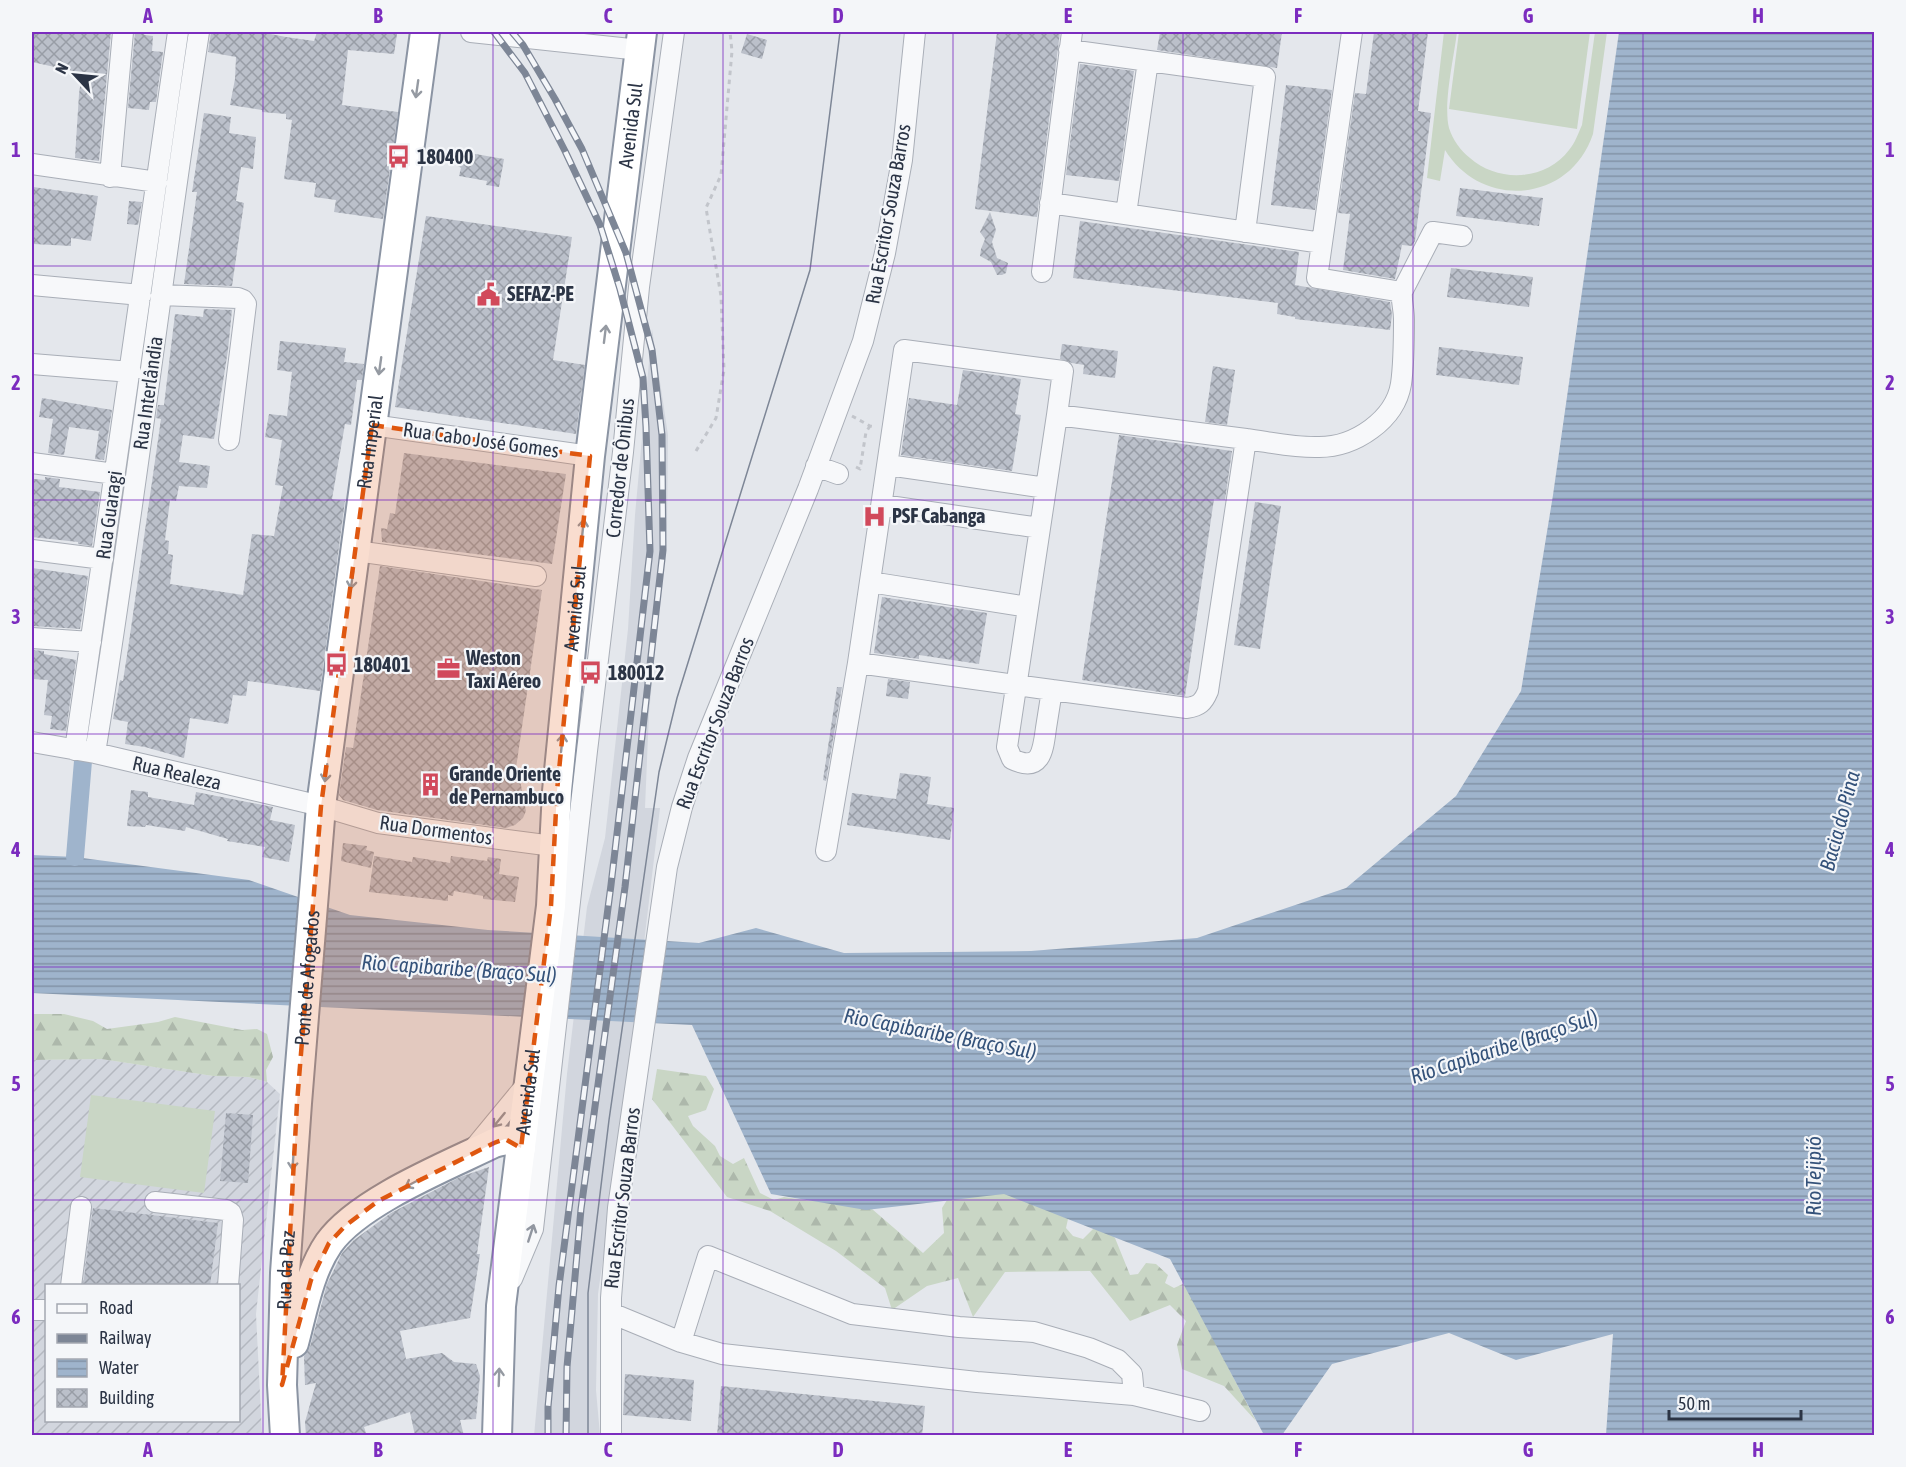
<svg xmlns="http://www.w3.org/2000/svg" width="1906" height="1467" font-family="'Asap Condensed',sans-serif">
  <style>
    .built { fill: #d2d6de }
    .industrial { fill: url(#industrial-furrows); fill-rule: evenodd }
    .forest { fill: url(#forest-firs) }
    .pitch { fill: #c9d6c5 }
    .water { fill: url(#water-rules) }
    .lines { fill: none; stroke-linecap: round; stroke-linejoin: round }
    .canal { stroke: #9fb4cc; stroke-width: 18 }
    .building { fill: url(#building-cross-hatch) }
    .minor-casing { stroke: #a9aeb7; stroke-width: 22 }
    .highway-casing { stroke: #8b94a3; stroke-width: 32 }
    .path { stroke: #c2c5cb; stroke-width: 3; stroke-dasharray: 4.5 4.5; stroke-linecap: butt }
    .minor { stroke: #f7f8fa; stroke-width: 20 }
    .highway { stroke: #fff; stroke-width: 28 }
    .tram { stroke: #7d8696; stroke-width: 1.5 }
    .rail-casing { stroke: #7d8696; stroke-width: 7 }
    .rail { stroke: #f4f6f9; stroke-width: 4.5; stroke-dasharray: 14; stroke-linecap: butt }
    .oneway { stroke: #959aa2 }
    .oneway2 { stroke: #9196a0 }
    .marked { fill: #df570f; fill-opacity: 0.2; stroke: #df570f; stroke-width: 4.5; stroke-dasharray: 12 8; stroke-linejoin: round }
    .grid { fill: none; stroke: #7b2cbf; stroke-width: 1.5; stroke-opacity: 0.55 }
    .labels { text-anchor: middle; stroke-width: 4.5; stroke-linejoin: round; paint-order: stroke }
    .street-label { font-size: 20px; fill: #2b3445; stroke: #f4f6f9 }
    .poi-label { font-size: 20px; font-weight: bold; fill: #2b3445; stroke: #f4f6f9; text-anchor: start }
    .water-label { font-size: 21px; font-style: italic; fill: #34527a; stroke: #f4f6f9 }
    .neatline { fill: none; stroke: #7b2cbf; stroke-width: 2 }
    .grid-label { font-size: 20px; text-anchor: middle; font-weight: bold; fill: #7b2cbf }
  </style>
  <defs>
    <pattern id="industrial-furrows" width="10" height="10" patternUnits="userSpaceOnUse" patternTransform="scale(1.5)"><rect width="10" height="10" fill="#d2d6de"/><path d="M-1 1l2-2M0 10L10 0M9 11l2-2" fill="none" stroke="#b4b8c0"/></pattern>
    <pattern id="forest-firs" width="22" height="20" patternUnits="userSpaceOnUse" patternTransform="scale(1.5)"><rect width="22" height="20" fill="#c9d6c5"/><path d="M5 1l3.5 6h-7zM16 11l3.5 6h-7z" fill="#adb8ab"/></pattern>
    <pattern id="water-rules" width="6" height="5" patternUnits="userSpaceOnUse" patternTransform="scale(1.5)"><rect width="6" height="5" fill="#9fb4cc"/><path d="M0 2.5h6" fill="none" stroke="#8293a7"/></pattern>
    <pattern id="building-cross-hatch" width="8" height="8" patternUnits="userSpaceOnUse" patternTransform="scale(1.5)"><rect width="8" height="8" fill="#bbc0ca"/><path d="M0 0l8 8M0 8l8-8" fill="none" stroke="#989da6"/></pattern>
  </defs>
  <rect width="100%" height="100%" fill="#e4e7ec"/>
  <path class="built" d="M652,329l16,106 -1,92 -18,186 -4,95h15l-35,296 -27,190 -2,96 4,45 -66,1 33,-362 20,-167 18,-69 23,-209 7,-114z"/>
  <path class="industrial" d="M101,1059l112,17 35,1 19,5 13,12 -24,220 6,121h-230v-375zM46,1286h192v134h-192z"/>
  <path class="forest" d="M32,1014h32l29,7 14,8 51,-7 17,-5 67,13 15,-1 10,5 6,23 -7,13 1,12 -19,-5 -35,-1 -112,-17 -69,1z
    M657,1069l49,7 8,13 -8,21 -18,6 5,10 22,20 5,10 13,8 11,-6 16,35 14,7 10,-3 28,4 56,-3 4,11 51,44 21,-20 -2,-25 5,-8 42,-21 79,40 -2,9 7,8 10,3 10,-10 14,1 8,8 15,37 8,-1 8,-11 10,1 12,11 -3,8 9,5 9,-4 9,5 38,82 26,50 -32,-35 -42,-17 -5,-24 9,-24 -16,-16 -40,16 -40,-50 -85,1 -32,45 -15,-39 -31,8 -35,24 -7,-22 -49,-37 -66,-40 -43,-14 -75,-98z"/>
  <path class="pitch" d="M1444,32h13c-3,25 -14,72 -8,96 4,12 11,22 21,30 28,25 76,23 99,-8 6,-7 9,-16 13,-25l13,-93h12l-14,102c-23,69 -111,76 -148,16l-5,31 -13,-3z
    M1459,32h131l-13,97 -128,-20z
    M91,1095l124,16 -11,82 -124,-16z"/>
  <path class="water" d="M1619,32h255v1403h-268l7,-101 -97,26 -67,-27 -117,31 -50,71h-18l-94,-176 -166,-65 -138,16 -95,-16 -79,-169 -660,-32v-138l43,2 174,23 101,35 138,15 211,13 57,-15 88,25 187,-2 166,-13 149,-50 110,-92 65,-105 32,-196z"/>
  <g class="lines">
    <path class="canal" d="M75,857l8,-96"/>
  </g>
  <path class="building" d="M32,32l25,1v-1h54l-12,129 -24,-3 4,-64 3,-21 -50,-11z
    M135,32h10l-1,3 9,1 -1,15 11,1 -7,50h-6l-1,8 -21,-2z
    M211,32h60l-1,2 16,3 28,4 3,-9h57l23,2 -3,20 -46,-4 -6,55 56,7 -15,107 -49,-7 2,-12 -22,-3 2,-14 -32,-4 8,-59 -6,-1v-5l-24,-2v-2l-32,-5 5,-26 1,-22 -28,-5z
    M997,32h63l-23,185 -62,-8z
    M1160,32h122l-5,36 -120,-18z
    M1374,32h54l-10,79 13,2 -16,128 -3,5 -10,-1 -7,34 -52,-9 7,-56 -12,-1 17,-120 11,1z
    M747,34l20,6 -5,19 -21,-6z
    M1080,64l54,7 -15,110 -53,-6z
    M1286,85l46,5 -17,120 -44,-5z
    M204,113l27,4 -2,16 27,4 -3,32 -12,-2 -5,34 8,2 -12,83 -48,-2 13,-92h-5z
    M464,152l40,7 -5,28 -13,-2 1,-4 -28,-5 2,-8 -10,-7 12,-3z
    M33,187l65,9 -7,45 -20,-3v8l-38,-2 -1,-43z
    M1460,188l83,10 -4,28 -83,-10z
    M129,201l13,1 -4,23 -11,-1z
    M990,212l6,18 -4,12 5,16 11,5 -2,10 -4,2h-5l-6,-13 -11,-6 1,-7 4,-10 -5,-7z
    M426,216l146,21 -19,123 32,5 -9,69 -181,-27z
    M1080,221l219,31 -4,33 95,17 2,13 -2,15 -95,-11v-2l-18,-3 1,-11 -205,-25z
    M1451,268l82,9 -4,30 -82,-10z
    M204,309l28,1 -4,40 -14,89 -31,-4 -4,27 31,4 -3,22 -28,-2 -3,15 -6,-1 -5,40 4,1 -1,13 5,1 -3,29 73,11 9,-61 22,2 9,-50 -8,-1 7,-45 -17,-3 4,-23 18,2 5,-44 -15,-2 3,-29 66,7 -2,14 20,2 -2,16h-5l-6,45 -6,-1 -13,75 13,2 -25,190 -72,-10 -2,15 -13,-1 -5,29 -38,-6 -6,40 -39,-11 -20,-3 3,-22 -15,-3 7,-39 3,1 6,-39 32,-223 -5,-1 2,-13h6l11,-91 28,3z
    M1062,344l56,7 -3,27 -32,-4 1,-9 -12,-2 -12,-4z
    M1439,347l84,10 -4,28 -83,-10z
    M1213,366l22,4 -8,55 -22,-3z
    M963,370l58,9 -6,35 6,1 -9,56 -111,-16 8,-57 48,7z
    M42,398l70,12 -8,50 -9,-1 4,-28 -30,-4 -5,28 -16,-2 5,-34 -14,-2z
    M1119,435l113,16 -7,49 -11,-1 -29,197 -103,-16z
    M404,453l162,21 -14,90 -170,-22 -1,-14 6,1 3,-16 5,1z
    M45,477l15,2 -1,8 41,5 -8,54 -14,-2v-2l-46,-5v-54h1l1,-4 11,1z
    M1255,502l26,4 -21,143 -26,-4z
    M380,566l162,24 -27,185h4l7,36 -3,7 -8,7 -9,3 -129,-18 -34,-10 -4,-5 7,-48 7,1z
    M32,568l56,8 -8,53 -48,-3z
    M882,597l105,16 -8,51 -60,-9v4l-45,-6z
    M32,650l12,1v3l32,6 -10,71 -16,-2 2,-13 -8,-1 4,-35 -16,-1z
    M888,679l22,3 -2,17 -22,-3z
    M837,687h5l-16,94 -3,-1z
    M900,773l31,4 -4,27 27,4 -4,32 -103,-15 5,-32 44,6z
    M131,790l17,2v5l46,8 2,-13 77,15 -3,13 25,5 -6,37 -27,-5 3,-10 -38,-6 1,-2 -42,-12 -1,4 -39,-6 -1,2 -18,-1z
    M343,843l24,3 -1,4 8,2 -3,16 -30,-7z
    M374,856l38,6 1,-5 37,6 1,-7 36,5 1,-4 13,2 -2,15 20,3 -4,25 -32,-3v-3l-29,-5 -1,5 -5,-1v6l-79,-9z
    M226,1113l27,2 -5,68 -28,-2z
    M489,1167l-12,87h3l-10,64 -70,13 6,28 36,-6 12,9 22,2 4,12 -4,43 -16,1 4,16h-49l-5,-24 -46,15 3,9h-61l-1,-14 11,-39 -11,2 -1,-29 6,-9 17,-63 15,-31 12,-13 37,-27 69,-36z
    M93,1208l125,15 -8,63h-127z
    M625,1374l69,6 -3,41 -68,-6z
    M721,1386l204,20 -3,30h-205z"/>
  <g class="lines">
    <defs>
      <path id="minor" d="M471,32l169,18
        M1352,32l-35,246 85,14
        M1069,50l196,27 -20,155
        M32,164l125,18
        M110,177l13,-145
        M1050,203l272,40
        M1126,214l22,-153
        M1042,272l30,-240
        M32,285l109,10
        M161,295l77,3 5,2 3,4 -17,136
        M32,364l99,8
        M372,425l218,31
        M1246,439c23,3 49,9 73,8 36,0 76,-27 82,-63 3,-21 3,-44 3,-65 0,-10 -3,-17 -2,-27l31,-60 29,4
        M32,463l83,11
        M816,466l22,8
        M882,505l158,23 -33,219 5,12c29,14 31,-8 34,-31 2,-13 4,-25 6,-38l135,18c12,-2 16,-5 21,-17l38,-252 -189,-24 -11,73 -158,-23
        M1040,528l6,-40
        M32,550l71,9
        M356,551l180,25
        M870,582l158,25
        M32,638l59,4
        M858,663l194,27
        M32,742l63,11 226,53 57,17 175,23
        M75,750l103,-718
        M95,753c39,-240 67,-481 104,-721
        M826,851l32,-188 46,-313 159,21 -6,44
        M475,1147l52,-63
        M155,1202l71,8 5,3 2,7 -5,66
        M512,1279l21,-50 54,-478 36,-299 16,-165 35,-255
        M71,1286l10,-79
        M32,1310h14
        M611,1313l70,29 41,12 255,28 157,13 66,16
        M681,1342l27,-86 144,58 107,13 75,5 55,16 29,12 14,14 2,21
        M611,1436v-138l7,-90 49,-341 15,-60 16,-49 110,-269 55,-148 22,-88 17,-93 13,-128"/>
      <g id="highway">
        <path d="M294,1343c9,-33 15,-71 35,-100 30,-42 118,-77 165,-100 12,-4 18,-4 27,5"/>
        <path id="s1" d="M285,1436l-3,-51 3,-112 12,-170 24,-297 104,-774"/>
        <path id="s2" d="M497,1436l4,-130 50,-400 6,-115 33,-335 52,-424"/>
      </g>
    </defs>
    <use href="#minor" class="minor-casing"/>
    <use href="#highway" class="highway-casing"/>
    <path class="path" d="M852,416l18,10 6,1
      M696,451l20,-33 8,-48 -3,-74 -15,-88 15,-33 11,-124 -2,-19
      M856,467l4,2 6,-37 4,-6"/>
    <use href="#minor" class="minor"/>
    <use href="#highway" class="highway"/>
    <path class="tram" d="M588,1436v-143l21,-173 50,-348 18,-74 133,-428 30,-238"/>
    <defs>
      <path id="rail" d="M494,32l31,41 40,78 35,74 20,64 23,89 3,49 4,124 -39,334 -52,401 -11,121v29
        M512,32l11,13 32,54 27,50 44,104 26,97 10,85 1,115 -38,337 -44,322 -14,158 -1,69"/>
    </defs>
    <use href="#rail" class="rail-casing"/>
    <use href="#rail" class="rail"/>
  </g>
  <defs><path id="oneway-shaft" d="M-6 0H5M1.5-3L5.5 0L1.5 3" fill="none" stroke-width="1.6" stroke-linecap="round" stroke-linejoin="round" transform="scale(1.5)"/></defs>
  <g class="oneway">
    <use href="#oneway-shaft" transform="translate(417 89) rotate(98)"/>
    <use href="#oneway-shaft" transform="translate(605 334) rotate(-83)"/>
    <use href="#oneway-shaft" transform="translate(380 366) rotate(98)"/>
    <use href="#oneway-shaft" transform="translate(583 528) rotate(-84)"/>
    <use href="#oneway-shaft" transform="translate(352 580) rotate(98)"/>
    <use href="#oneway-shaft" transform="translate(562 743) rotate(-84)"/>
    <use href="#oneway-shaft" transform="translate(326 773) rotate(98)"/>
    <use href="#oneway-shaft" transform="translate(293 1161) rotate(94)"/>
    <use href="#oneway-shaft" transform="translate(413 1183) rotate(152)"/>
    <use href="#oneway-shaft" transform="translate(499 1377) rotate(-88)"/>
  </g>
  <g class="oneway2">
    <use href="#oneway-shaft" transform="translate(499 1120) rotate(129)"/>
    <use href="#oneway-shaft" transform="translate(531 1233) rotate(-72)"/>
  </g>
  <path class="marked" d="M372,425l218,31 -33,335 -6,115 -30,242 -16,-9 -11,4 -116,58 -33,25 -16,17 -18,37 -29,105 15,-282 24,-297z"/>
  <path class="grid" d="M263,32v1404M493,32v1404M723,32v1404M953,32v1404M1183,32v1404M1413,32v1404M1643,32v1404M32,266h1842M32,500h1842M32,734h1842M32,967h1842M32,1200h1842"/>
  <defs>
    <symbol id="bus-bare" viewBox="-9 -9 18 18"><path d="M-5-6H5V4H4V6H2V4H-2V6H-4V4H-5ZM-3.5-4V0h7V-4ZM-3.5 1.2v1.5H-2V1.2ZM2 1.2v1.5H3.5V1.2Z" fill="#d1495b" stroke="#f4f6f9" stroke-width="2.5" paint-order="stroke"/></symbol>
    <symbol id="civic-bare" viewBox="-9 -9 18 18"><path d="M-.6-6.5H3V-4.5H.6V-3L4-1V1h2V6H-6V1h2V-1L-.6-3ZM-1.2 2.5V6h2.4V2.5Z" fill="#d1495b" stroke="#f4f6f9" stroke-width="2.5" paint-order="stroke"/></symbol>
    <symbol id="hospital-bare" viewBox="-9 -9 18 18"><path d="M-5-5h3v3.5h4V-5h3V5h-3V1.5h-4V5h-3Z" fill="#d1495b" stroke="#f4f6f9" stroke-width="2.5" paint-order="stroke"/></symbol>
    <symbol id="office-bare" viewBox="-9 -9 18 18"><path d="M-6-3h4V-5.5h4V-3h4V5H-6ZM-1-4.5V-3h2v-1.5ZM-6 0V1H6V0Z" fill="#d1495b" stroke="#f4f6f9" stroke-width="2.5" paint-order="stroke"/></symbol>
    <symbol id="building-bare" viewBox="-9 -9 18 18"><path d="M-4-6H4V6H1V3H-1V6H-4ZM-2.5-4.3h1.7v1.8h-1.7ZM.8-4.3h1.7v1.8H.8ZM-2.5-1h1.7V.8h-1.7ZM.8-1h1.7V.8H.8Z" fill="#d1495b" stroke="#f4f6f9" stroke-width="2.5" paint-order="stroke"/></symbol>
  </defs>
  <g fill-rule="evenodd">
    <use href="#bus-bare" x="382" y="140" width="33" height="33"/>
    <use href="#civic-bare" x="472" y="278" width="33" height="33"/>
    <use href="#hospital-bare" x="858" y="500" width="33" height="33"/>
    <use href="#bus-bare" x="320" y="648" width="33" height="33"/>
    <use href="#office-bare" x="432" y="652" width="33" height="33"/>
    <use href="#bus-bare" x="574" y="656" width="33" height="33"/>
    <use href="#building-bare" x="414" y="768" width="33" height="33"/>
  </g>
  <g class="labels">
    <g class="street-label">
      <text dy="7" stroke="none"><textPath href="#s2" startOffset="1318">Avenida Sul</textPath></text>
      <text transform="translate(888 214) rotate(-80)" y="7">Rua Escritor Souza Barros</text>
      <text transform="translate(148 393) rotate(-82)" y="7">Rua Interlândia</text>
      <text transform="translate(481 440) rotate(8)" y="7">Rua Cabo José Gomes</text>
      <text dy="7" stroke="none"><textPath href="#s1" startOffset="999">Rua Imperial</textPath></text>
      <text transform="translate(620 468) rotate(-84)" y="7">Corredor de Ônibus</text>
      <text transform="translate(109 515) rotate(-82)" y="7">Rua Guaragi</text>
      <text dy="7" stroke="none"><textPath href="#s2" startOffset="832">Avenida Sul</textPath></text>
      <text transform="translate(715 723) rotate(-69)" y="7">Rua Escritor Souza Barros</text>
      <text transform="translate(177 773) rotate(13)" y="7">Rua Realeza</text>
      <text transform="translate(436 830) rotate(8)" y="7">Rua Dormentos</text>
      <text dy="7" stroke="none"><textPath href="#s1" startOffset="459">Ponte de Afogados</textPath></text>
      <text dy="7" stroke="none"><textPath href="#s2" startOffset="346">Avenida Sul</textPath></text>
      <text transform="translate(622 1198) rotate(-83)" y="7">Rua Escritor Souza Barros</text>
      <text dy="7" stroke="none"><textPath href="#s1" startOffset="166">Rua da Paz</textPath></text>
    </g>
    <g class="poi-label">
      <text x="417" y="164">180400</text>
      <text x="507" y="301">SEFAZ-PE</text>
      <text x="892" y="523">PSF Cabanga</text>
      <text x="466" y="665">Weston<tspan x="466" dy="23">Taxi Aéreo</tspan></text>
      <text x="354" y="672">180401</text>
      <text x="608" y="680">180012</text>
      <text x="449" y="781">Grande Oriente<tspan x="449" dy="23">de Pernambuco</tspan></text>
    </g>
    <g class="water-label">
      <text transform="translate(1840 821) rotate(-75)" y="7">Bacia do Pina</text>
      <text transform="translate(459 969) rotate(4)" y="7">Rio Capibaribe (Braço Sul)</text>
      <text transform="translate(940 1034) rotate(11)" y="7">Rio Capibaribe (Braço Sul)</text>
      <text transform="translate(1504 1047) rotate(-18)" y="7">Rio Capibaribe (Braço Sul)</text>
      <text transform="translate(1814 1176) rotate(-90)" y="7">Rio Tejipió</text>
    </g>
  </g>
  <rect width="1906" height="1467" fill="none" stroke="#f4f6f9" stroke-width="66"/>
  <rect x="45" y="1284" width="195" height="138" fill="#f4f6f9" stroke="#a4a8b1" stroke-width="1.5"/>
  <rect x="57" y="1304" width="30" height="9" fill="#f7f8fa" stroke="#a4a8b1" stroke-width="1.5"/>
  <text x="99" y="1314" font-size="18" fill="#2b3445">Road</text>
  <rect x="57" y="1334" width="30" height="9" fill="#7d8696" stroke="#a4a8b1" stroke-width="1.5"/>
  <text x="99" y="1344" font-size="18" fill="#2b3445">Railway</text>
  <rect x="57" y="1359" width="30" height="18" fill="url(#water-rules)" stroke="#a4a8b1" stroke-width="1.5"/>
  <text x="99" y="1374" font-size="18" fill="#2b3445">Water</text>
  <rect x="57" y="1389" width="30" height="18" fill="url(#building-cross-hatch)" stroke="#a4a8b1" stroke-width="1.5"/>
  <text x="99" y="1404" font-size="18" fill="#2b3445">Building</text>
  <g transform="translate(75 75) rotate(296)" stroke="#f4f6f9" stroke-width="4.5" paint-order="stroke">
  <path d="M0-4.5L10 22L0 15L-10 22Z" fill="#2b3445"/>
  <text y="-9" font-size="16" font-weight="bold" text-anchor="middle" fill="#2b3445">N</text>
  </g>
  <path d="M1669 1410v9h132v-9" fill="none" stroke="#2b3445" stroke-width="3"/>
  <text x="1678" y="1410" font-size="18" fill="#2b3445" stroke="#f4f6f9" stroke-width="4.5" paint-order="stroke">50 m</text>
  <rect x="33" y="33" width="1840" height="1401" class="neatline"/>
  <g class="grid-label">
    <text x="148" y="23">A</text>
    <text x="378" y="23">B</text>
    <text x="608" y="23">C</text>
    <text x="838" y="23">D</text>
    <text x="1068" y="23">E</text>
    <text x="1298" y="23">F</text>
    <text x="1528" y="23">G</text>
    <text x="1758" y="23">H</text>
    <text x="16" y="157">1</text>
    <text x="1890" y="157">1</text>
    <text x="16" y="390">2</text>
    <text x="1890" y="390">2</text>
    <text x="16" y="624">3</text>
    <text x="1890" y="624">3</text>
    <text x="16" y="857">4</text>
    <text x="1890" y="857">4</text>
    <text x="16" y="1091">5</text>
    <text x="1890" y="1091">5</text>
    <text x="16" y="1324">6</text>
    <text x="1890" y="1324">6</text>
    <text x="148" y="1457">A</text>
    <text x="378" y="1457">B</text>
    <text x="608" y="1457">C</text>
    <text x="838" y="1457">D</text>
    <text x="1068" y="1457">E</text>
    <text x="1298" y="1457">F</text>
    <text x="1528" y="1457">G</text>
    <text x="1758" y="1457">H</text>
  </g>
</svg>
